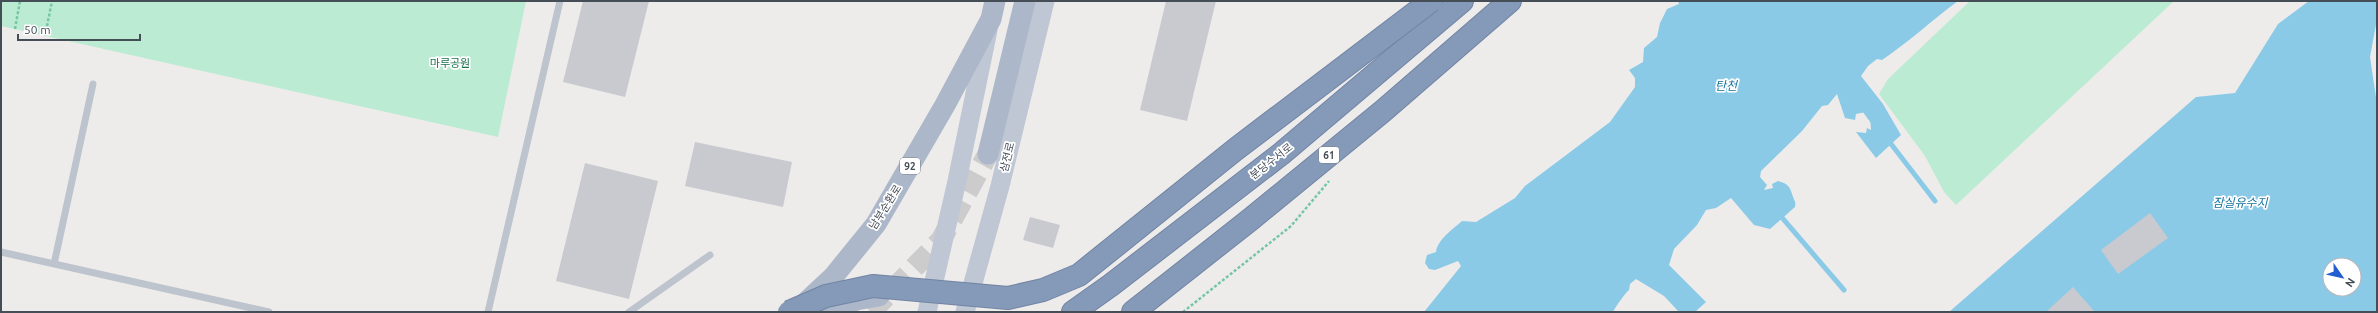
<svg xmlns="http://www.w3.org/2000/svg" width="2378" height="313" font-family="Ubuntu,'Noto Sans KR',sans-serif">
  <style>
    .green { fill: #bbebd2 }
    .water { fill: #8acae6; fill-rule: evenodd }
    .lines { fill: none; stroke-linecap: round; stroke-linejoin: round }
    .stream { stroke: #8acae6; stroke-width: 5 }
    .building { fill: #c9cad0 }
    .primary-tunnel { stroke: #cccccd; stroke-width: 21; stroke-dasharray: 21 10; stroke-linecap: butt }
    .highway-casing { stroke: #7184a4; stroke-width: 24 }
    .path { stroke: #75c6a6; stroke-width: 2.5; stroke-dasharray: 3 2; stroke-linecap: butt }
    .lane { stroke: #bdc4cd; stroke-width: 7 }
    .secondary { stroke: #bfc7d4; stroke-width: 19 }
    .primary { stroke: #acb8c9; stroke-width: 21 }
    .highway { stroke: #8599b8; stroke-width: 22 }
    .highway-bridge-casing { stroke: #7184a4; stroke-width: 24; stroke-linecap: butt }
    .highway-bridge { stroke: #8599b8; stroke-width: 22 }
    .labels { text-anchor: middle; stroke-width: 3.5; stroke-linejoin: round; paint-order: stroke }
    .shield { fill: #fff; stroke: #7d8289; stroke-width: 1 }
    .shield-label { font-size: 10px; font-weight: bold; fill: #454d57 }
    .park-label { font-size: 11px; fill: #1b7350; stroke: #fff }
    .street-label { font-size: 11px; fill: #454d57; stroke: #fff }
    .water-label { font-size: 12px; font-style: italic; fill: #14729c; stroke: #fff }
  </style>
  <rect width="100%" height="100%" fill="#eeeceb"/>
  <path class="green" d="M1,1h525l-28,136 -497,-111z
    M1970,1h204l-218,204 -12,-13 -19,-36 -46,-62 9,-15z"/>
  <path class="water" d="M1678,1h280c-26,19 -49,41 -76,59l-5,-1 -9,7 -7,10 22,28 18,31 -25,23 -20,-26 10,1 1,-5 4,2 -1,-15 -4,-3 -10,2 -1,6 -10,-2 -8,-24 -9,11 -6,1 -20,25 -41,40 -1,6 7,8 -3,5 9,-2 -1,-4 6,-3c11,3 12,6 15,16 2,5 3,5 2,10l-25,22 -16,-4 -23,-27 -15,10 -10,2 -9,15 -23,24 -5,16 37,37 -11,10h-16l-15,-16 -28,-17 -6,5 -1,6c-4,3 -14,18 -16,22h-189l37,-46 -3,-5 -23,9 -6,-1 -4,-6 2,-8 9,-3c2,-13 16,-22 26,-31l14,1 39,-24 10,-12 85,-64 25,-35v-9l-6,-8 14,-8 1,-14 13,-11 3,-14 7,-14 12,-5z
    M2309,1h68v18l-7,38 7,47v208h-428l247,-215 39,-4 43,-69zM2330,265h24v24h-24z"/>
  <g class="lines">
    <path class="stream" d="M1863,108l11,15
      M1888,140l47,61
      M1778,213l66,77"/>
  </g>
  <path class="building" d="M583,1h66l-24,96 -62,-15z
    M1166,1h50l-29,120 -47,-11z
    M695,142l97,20 -9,45 -98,-21z
    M585,163l73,18 -29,118 -73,-18z
    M2150,213l18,25 -50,36 -17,-24z
    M1030,217l30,8 -7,23 -30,-8z
    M2073,287l22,25h-49z"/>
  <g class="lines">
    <path class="primary-tunnel" d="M871,312l70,-72 47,-86"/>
    <defs>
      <path id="highway" d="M1073,312l38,-27 170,-131 181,-153
        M1133,312l118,-93 132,-108 127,-110"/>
    </defs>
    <use href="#highway" class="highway-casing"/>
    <path class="path" d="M15,29l5,-28
      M45,36l7,-35
      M1183,312l108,-86 38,-45"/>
    <path class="lane" d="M1,252l268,60
      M54,264l39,-180
      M488,312l72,-311
      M629,312l81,-57"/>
    <path class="secondary" d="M927,312l30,-131 31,-151
      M965,312l35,-126 45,-185"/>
    <path class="primary" d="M988,154l37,-153
      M804,304l29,-27 43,-53 69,-119 46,-86 4,-18
      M828,312l28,-12 23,-4"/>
    <use href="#highway" class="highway"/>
    <defs>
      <path id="highway-bridge" d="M789,312l37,-16 47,-10 135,12 35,-8 36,-15 157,-126 195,-148"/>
    </defs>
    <use href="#highway-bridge" class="highway-bridge-casing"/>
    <use href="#highway-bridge" class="highway-bridge"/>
  </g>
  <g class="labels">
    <g class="shield">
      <rect x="1319" y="147" width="20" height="16" rx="3"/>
      <rect x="900" y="158" width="20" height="16" rx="3"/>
    </g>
    <g class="shield-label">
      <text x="1329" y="159">61</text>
      <text x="910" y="170">92</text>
    </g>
    <g class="park-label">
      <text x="450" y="67">마루공원</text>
    </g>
    <g class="street-label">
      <text transform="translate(1007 157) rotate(-76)" y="4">삼전로</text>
      <text transform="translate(1271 161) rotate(-38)" y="4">분당수서로</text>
      <text transform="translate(885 207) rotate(-58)" y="4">남부순환로</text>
    </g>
    <g class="water-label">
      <text x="1726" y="90">탄천</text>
      <text x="2240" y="207">잠실유수지</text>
    </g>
  </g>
  <rect width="2378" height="313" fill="none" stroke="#454d57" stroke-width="4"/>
  <g transform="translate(2342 277) rotate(124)"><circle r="19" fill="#ffffff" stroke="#b5b8bc"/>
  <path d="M0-3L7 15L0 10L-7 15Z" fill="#235ed1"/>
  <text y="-6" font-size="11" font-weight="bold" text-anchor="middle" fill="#454d57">N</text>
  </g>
  <path d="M18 34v6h122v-6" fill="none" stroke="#454d57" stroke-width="2"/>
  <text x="24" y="34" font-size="12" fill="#454d57" stroke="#ffffff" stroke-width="3" paint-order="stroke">50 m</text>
</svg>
